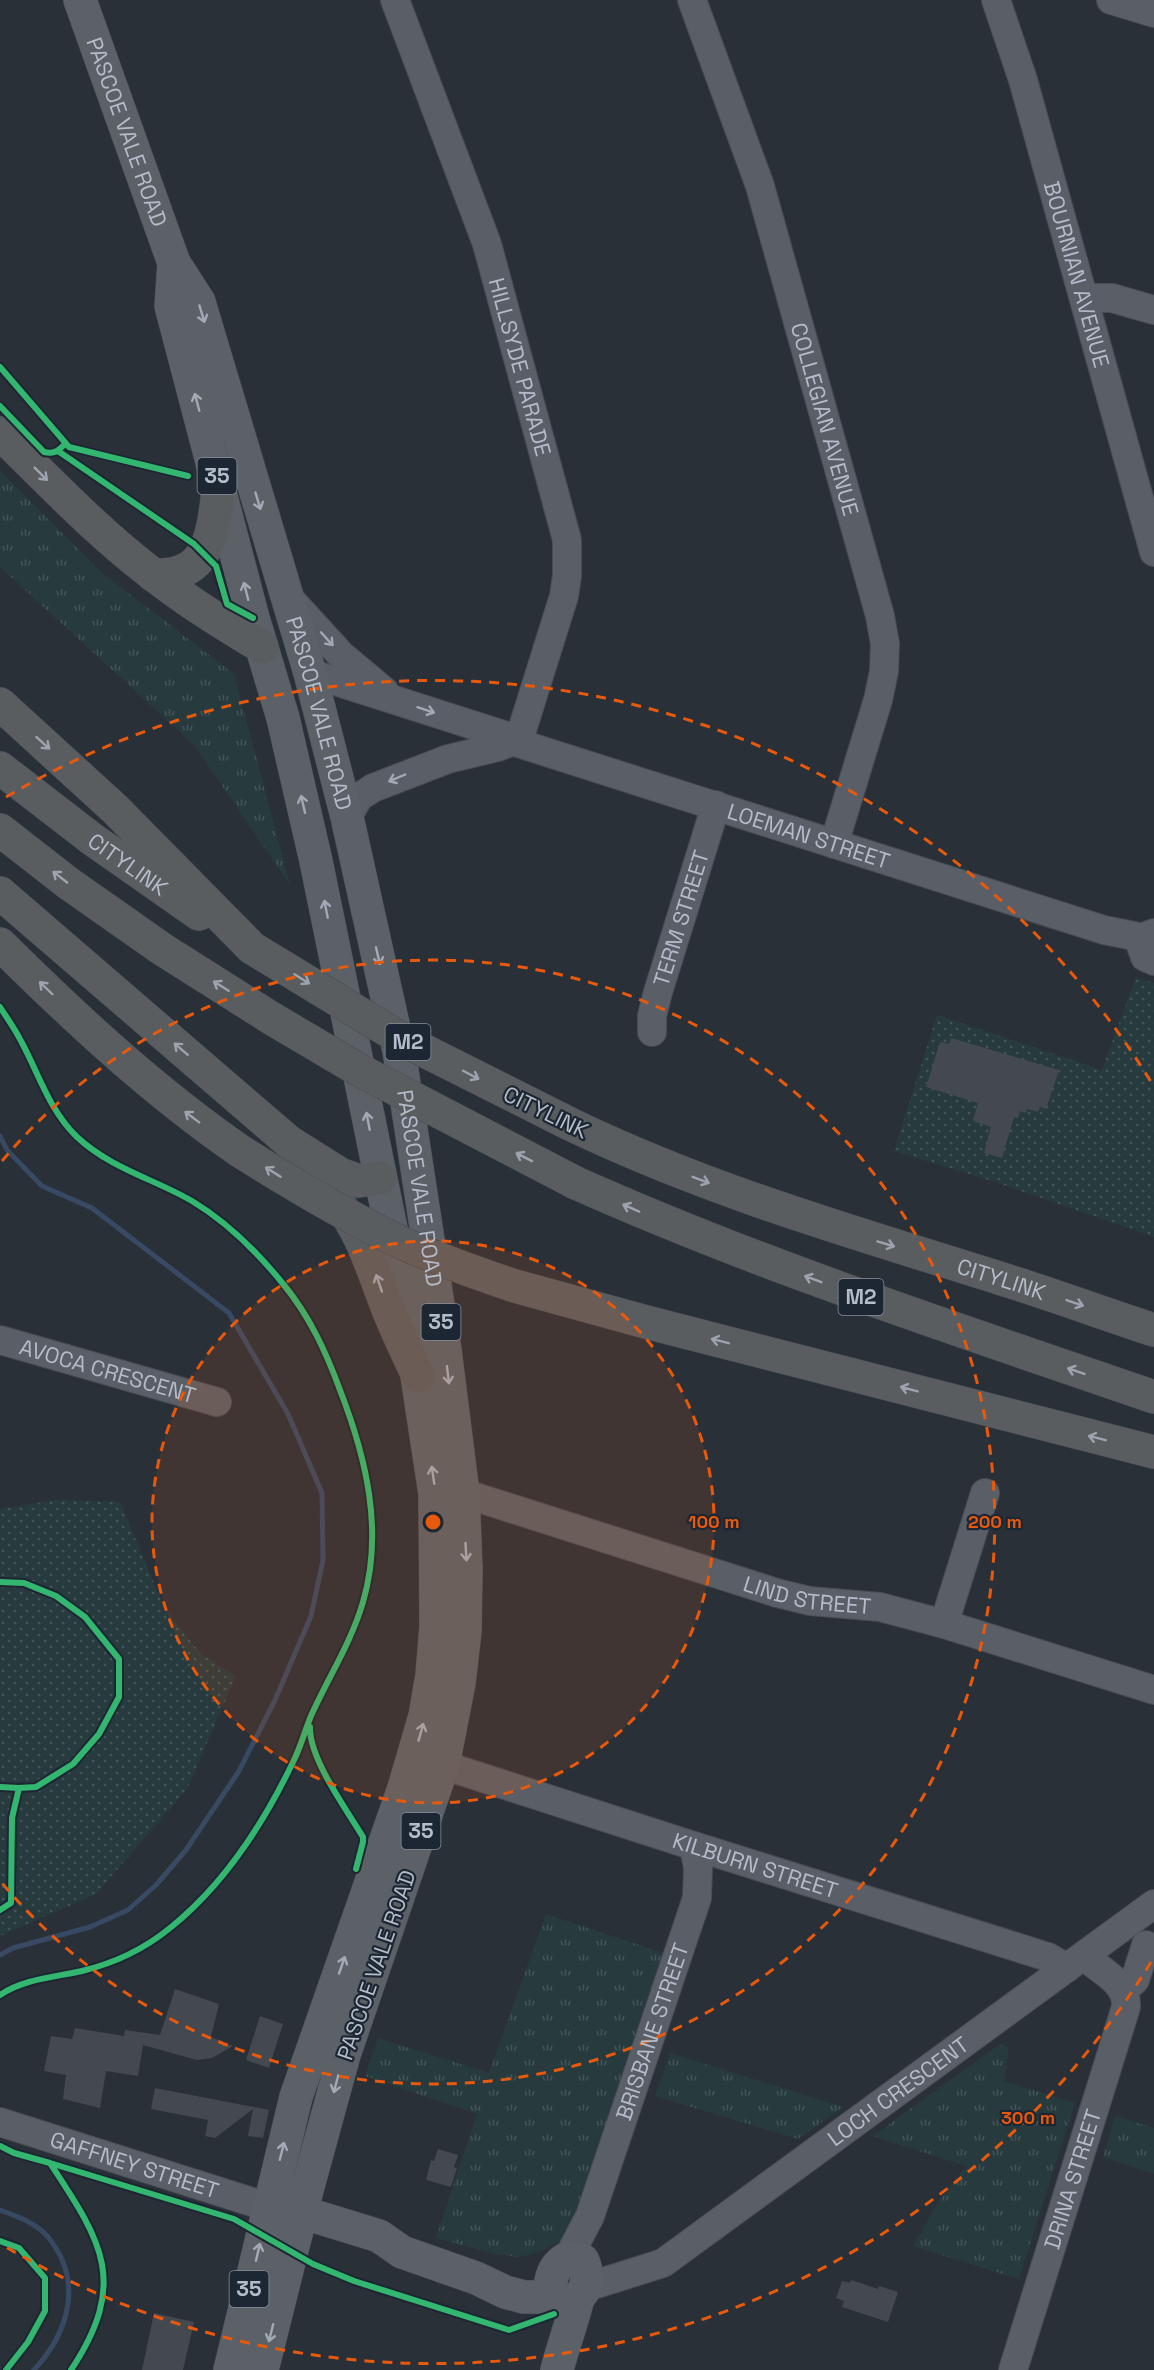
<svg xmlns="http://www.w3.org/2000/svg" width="1154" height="2370" font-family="'Space Grotesk',sans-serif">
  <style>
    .grass { fill: url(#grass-tufts) }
    .park { fill: url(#park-dots) }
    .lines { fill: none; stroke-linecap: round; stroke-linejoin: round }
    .stream { stroke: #384963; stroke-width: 5 }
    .building { fill: #444950 }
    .minor-casing { stroke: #484c53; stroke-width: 30 }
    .major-casing { stroke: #484c55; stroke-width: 34 }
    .highway-casing { stroke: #474c53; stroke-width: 34 }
    .minor { stroke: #5a5e66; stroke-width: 28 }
    .major { stroke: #5c6168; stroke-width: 33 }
    .highway { stroke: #5a5d60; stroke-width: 33 }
    .highway-bridge-casing { stroke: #474c53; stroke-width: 34; stroke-linecap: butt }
    .highway-bridge { stroke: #5a5d60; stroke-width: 33 }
    .cycleway-casing { stroke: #1d2633; stroke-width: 10 }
    .cycleway { stroke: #33b770; stroke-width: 6 }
    .oneway { stroke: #a2aab6 }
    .oneway2 { stroke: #9ea4af }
    .oneway3 { stroke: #a2a9b5 }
    .ring { fill: none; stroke: #e8590c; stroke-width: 3; stroke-dasharray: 10 8 }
    .labels { text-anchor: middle; stroke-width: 4.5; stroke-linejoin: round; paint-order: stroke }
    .shield { fill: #1d2633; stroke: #878f9c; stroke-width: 1.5 }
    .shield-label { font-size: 21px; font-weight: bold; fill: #b4bcc9 }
    .street-label { font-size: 22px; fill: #b4bcc9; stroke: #1d2633 }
    .centre { fill: #e8590c; stroke: #1d2633; stroke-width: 3 }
    .ring-label { font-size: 18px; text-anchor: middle; font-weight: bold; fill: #e8590c; stroke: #1d2633; stroke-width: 4.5; stroke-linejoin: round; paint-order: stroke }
  </style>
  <defs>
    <pattern id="grass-tufts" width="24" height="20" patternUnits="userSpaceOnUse" patternTransform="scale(1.5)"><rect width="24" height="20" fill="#273a3e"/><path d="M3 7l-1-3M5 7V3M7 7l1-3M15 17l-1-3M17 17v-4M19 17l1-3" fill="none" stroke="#445559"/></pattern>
    <pattern id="park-dots" width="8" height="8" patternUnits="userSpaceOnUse" patternTransform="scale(1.5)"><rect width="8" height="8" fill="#273a3e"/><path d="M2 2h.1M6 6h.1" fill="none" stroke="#445559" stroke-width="1.8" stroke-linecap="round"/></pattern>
  </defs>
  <rect width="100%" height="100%" fill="#2a3038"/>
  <path class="grass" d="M0,471l101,101 133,102 56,211 -96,-140 -194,-178z
    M546,1914l117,39 -92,272 -7,15 -28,13 -17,4 -24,-3 -59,-16 41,-124 -112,-38 13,-38 111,35z
    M1000,2044l9,3 -5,34 71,22 -56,176 -106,-33 24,-42 29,-38 -93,-30z
    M670,2053l173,54 -45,32 -143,-43z
    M1115,2116l39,12v46l-51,-17z"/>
  <path class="park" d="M1136,977l18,6v254l-156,-54 -104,-32 43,-136 165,55z
    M56,1500l64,2 45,107 36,45 35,22 -49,113 -91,105 -96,42v-427z"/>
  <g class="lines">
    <path class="stream" d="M0,1136l7,14 35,36 50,22 137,105 59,101 34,79 1,67 -12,56 -36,84 -36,71 -53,79 -30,35 -28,25 -38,17 -77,21 -13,7
      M0,2210c17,6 36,13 48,27 36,44 21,95 -14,133"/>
  </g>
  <path class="building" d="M951,1038l108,32 -13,39 -6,-2 -2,5 -11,-3 -1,4 -6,-2 -2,7 -4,-1 -12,41 -18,-5 7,-26 -18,-6 5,-18 -52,-16 14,-45 9,2z
    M175,1989l44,15 -8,33 22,9 -21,12 -15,2 -54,-15 -5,31 -32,-5 -6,37 -37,-9 3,-24 -22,-4 7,-35 21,3 3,-11 49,8 1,-6 35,5z
    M260,2016l23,8 -14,44 -23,-8z
    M155,2088l114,22 -6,28 -15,-2 5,-27 -38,29 -10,-2 3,-16 -57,-11z
    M438,2149l20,6 -4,12 3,1 -6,19 -25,-7 5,-20 3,1z
    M851,2280l27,9 1,-3 19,6 -10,30 -46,-15 2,-6 -8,-3 6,-17 8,2z
    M154,2313l40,9 -11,48h-41z"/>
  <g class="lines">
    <defs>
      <g id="minor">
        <path id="s1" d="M395,0l92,244 80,296v36l-3,20 -46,147"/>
        <path id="s2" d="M692,0l68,186 120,430 5,28 -1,27 -6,29 -44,144"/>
        <path id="s3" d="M996,0l27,80 131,472"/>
        <path d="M1111,0l43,13"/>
        <path d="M1085,298h27l42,12"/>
        <path d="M287,596l54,59 43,36"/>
        <path id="s4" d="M310,673l197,63 11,7 586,187 40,8"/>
        <path d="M347,817l12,-20 14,-9 75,-29 50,-12 15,-6"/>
        <path d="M1154,933l-8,3 -5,10 4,11 9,4"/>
        <path id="s5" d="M652,1032v-16l6,-24 58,-187"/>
        <path id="s6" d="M0,1340l217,62"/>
        <path id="s7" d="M463,1493l314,100 33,8 70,6 64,17 210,66"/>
        <path d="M944,1624l41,-131"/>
        <path id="s8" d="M443,1765l251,81 354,111 19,11"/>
        <path d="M1123,1990l12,-10 11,-35"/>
        <path id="s9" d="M0,2122l268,85"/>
        <path id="s10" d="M568,2258l22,-42 107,-318 1,-30 -4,-22"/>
        <path id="s11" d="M584,2288l79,-25 491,-359"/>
        <path id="s12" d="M1013,2370l113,-363c2,-25 -27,-37 -42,-51"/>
      </g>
      <g id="major">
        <path id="s13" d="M80,0l94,263 25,39 111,371 37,144 52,234 46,299 18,143 3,76 -1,62 -6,52 -16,82 -99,290 -37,135 -45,180"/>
        <path d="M174,263l-3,43 82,312 30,100 33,143 89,436 30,197 1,132 -4,49 -7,41 -21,72 -108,309 -66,273"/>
        <path d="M281,2209l20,3 78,24 23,16 74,26 29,14 19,5h29"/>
        <path d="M568,2258l15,3c10,24 -1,45 -28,39 -10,-13 -2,-36 13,-42z"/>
        <path d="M557,2370c6,-24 15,-47 21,-72"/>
      </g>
      <g id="highway">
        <path d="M0,433c50,49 99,101 155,143 34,27 70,49 107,71"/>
        <path d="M153,575c59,3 60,-45 66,-92"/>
        <path d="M0,704l115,105 137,139"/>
        <path id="s14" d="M0,768l92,71 107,75"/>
        <path d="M0,830l68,53 94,66 109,69"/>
        <path d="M0,893l289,249 51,32 19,7 21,-3"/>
        <path d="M0,944c76,75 152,146 240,207"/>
        <path id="s15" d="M570,1124c139,67 283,108 429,154 52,16 103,35 155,52"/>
        <path d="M576,1183c188,84 384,147 578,214"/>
        <path d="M339,1204c24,31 33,64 47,100 9,24 21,48 32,72"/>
        <path d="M515,1286l131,36 508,130"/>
      </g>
    </defs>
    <use href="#minor" class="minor-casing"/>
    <use href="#major" class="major-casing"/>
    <use href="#highway" class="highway-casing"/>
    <use href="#minor" class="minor"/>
    <use href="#major" class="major"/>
    <use href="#highway" class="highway"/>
    <defs>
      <path id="highway-bridge" d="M252,948l153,93 165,83
        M271,1018l88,52 217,113
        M240,1151c52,33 104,64 160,91 37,17 76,31 115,44"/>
    </defs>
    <use href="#highway-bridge" class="highway-bridge-casing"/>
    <use href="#highway-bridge" class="highway-bridge"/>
    <defs>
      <path id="cycleway" d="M0,367l69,80 119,29
        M0,406l44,46c9,2 13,0 20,-7
        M58,451l136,93 22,22 11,38 26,14
        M0,1007c7,11 15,22 21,34 18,33 28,69 56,96 33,31 77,42 115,64 35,21 67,53 92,84 26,32 42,67 56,105 26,67 44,141 23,212 -12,41 -35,76 -52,114 -6,14 -10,30 -17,44 -30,63 -69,124 -124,168 -27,22 -55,35 -88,43 -27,6 -59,8 -82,24
        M0,1582l24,1 32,13 29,21 34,42v38l-20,37 -26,30 -37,23 -17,1
        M310,1727c-1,31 36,82 53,110v5l-7,27
        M0,1787l19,1 -7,30 -1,85 -11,7
        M0,2146l14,7 36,10c52,79 79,119 21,207
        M50,2163l184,56 79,45 41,17 155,49 45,-16
        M0,2241l19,7 26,30v33l-17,31 -22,28"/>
    </defs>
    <use href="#cycleway" class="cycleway-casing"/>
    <use href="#cycleway" class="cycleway"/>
  </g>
  <defs><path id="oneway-shaft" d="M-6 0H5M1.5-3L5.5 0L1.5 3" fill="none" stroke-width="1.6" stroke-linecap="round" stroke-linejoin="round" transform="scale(1.5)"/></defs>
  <g class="oneway">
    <use href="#oneway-shaft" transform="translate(202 314) rotate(73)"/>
    <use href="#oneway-shaft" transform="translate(197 402) rotate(-105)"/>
    <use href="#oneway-shaft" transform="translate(258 501) rotate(73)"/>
    <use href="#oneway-shaft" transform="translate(246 591) rotate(-104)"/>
    <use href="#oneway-shaft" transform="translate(303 804) rotate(-103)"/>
    <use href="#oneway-shaft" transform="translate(326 909) rotate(-101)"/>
    <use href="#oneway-shaft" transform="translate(378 956) rotate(77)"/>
    <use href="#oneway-shaft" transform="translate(368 1121) rotate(-101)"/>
    <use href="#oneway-shaft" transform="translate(448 1375) rotate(83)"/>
    <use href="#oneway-shaft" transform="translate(433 1475) rotate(-98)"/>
    <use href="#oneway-shaft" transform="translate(466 1552) rotate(87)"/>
    <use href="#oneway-shaft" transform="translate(421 1732) rotate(-74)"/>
    <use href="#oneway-shaft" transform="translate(342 1965) rotate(-71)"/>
    <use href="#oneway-shaft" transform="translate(336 2084) rotate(105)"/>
    <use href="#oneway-shaft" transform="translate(282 2151) rotate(-76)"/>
    <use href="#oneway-shaft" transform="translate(258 2252) rotate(-77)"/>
    <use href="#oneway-shaft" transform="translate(271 2333) rotate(104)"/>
  </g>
  <g class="oneway2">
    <use href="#oneway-shaft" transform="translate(41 474) rotate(45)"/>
    <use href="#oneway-shaft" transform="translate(43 743) rotate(42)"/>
    <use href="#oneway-shaft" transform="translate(60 877) rotate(-142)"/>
    <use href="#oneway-shaft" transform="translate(302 979) rotate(32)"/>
    <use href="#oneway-shaft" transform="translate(221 986) rotate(-148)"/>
    <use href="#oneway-shaft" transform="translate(46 988) rotate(-136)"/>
    <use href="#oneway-shaft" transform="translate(181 1049) rotate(-139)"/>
    <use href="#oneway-shaft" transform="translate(471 1075) rotate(28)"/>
    <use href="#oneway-shaft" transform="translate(192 1117) rotate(-143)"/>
    <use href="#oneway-shaft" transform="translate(524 1157) rotate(-153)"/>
    <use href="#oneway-shaft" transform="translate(273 1172) rotate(-148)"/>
    <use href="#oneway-shaft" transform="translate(701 1180) rotate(21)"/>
    <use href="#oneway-shaft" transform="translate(631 1208) rotate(-156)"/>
    <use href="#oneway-shaft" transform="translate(886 1244) rotate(17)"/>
    <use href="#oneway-shaft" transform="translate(813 1279) rotate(-159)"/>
    <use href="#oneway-shaft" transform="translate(379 1283) rotate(-109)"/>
    <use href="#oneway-shaft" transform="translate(1075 1303) rotate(19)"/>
    <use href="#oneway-shaft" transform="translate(720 1341) rotate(-166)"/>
    <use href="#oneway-shaft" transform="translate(1076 1371) rotate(-161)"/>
    <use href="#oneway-shaft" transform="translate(909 1389) rotate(-165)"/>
    <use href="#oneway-shaft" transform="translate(1097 1438) rotate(-166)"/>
  </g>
  <g class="oneway3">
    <use href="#oneway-shaft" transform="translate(327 639) rotate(48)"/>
    <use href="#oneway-shaft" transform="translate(426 710) rotate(18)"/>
    <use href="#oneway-shaft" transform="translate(397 778) rotate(157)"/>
  </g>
  <circle cx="433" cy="1522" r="281" fill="#e8590c" fill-opacity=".12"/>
  <g class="ring">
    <circle cx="433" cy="1522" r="281"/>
    <path d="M2 1161A562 562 0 1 1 2 1883"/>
    <path d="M1151 1962A842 842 0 0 1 6 2247M6 797A842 842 0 0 1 1151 1082"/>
  </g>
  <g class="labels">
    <g class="shield">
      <rect x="197.5" y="458" width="39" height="36" rx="4.5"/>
      <rect x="385.5" y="1024" width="45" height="36" rx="4.5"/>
      <rect x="838.5" y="1279" width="45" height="36" rx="4.5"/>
      <rect x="421.5" y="1304" width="39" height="36" rx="4.5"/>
      <rect x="401.5" y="1813" width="39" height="36" rx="4.5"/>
      <rect x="229.5" y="2271" width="39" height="36" rx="4.5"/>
    </g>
    <g class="shield-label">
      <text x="217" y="483">35</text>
      <text x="408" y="1049">M2</text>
      <text x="861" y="1304">M2</text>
      <text x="441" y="1329">35</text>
      <text x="421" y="1838">35</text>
      <text x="249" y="2296">35</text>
    </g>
    <g class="street-label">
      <text dy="8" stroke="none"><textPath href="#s13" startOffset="140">PASCOE VALE ROAD</textPath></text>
      <text dy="8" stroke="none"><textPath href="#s3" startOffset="286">BOURNIAN AVENUE</textPath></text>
      <text dy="8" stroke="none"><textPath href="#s1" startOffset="388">HILLSYDE PARADE</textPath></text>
      <text dy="8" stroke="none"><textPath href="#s2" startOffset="440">COLLEGIAN AVENUE</textPath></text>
      <text dy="8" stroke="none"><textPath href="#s13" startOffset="754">PASCOE VALE ROAD</textPath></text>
      <text dy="8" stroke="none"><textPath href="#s4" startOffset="525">LOEMAN STREET</textPath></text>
      <text dy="8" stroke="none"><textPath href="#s14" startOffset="160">CITYLINK</textPath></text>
      <text dy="8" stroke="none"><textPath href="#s5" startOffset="118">TERM STREET</textPath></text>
      <text transform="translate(546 1112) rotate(26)" y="8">CITYLINK</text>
      <text dy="8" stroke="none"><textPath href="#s13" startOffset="1240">PASCOE VALE ROAD</textPath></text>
      <text dy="8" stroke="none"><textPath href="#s15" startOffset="459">CITYLINK</textPath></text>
      <text dy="8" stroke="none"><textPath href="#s6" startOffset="112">AVOCA CRESCENT</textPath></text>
      <text dy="8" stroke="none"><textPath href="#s7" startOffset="360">LIND STREET</textPath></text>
      <text dy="8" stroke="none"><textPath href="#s8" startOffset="328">KILBURN STREET</textPath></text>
      <text transform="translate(376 1965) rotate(-71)" y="8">PASCOE VALE ROAD</text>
      <text dy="8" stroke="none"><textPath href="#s10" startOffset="242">BRISBANE STREET</textPath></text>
      <text dy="8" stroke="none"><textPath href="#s11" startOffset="374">LOCH CRESCENT</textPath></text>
      <text dy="8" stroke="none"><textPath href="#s9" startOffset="141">GAFFNEY STREET</textPath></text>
      <text dy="8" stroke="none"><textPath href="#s12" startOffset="200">DRINA STREET</textPath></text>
    </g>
  </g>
  <circle cx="433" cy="1522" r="9" class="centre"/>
  <g class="ring-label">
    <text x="714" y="1528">100 m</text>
    <text x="995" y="1528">200 m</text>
    <text x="1028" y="2124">300 m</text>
  </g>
</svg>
